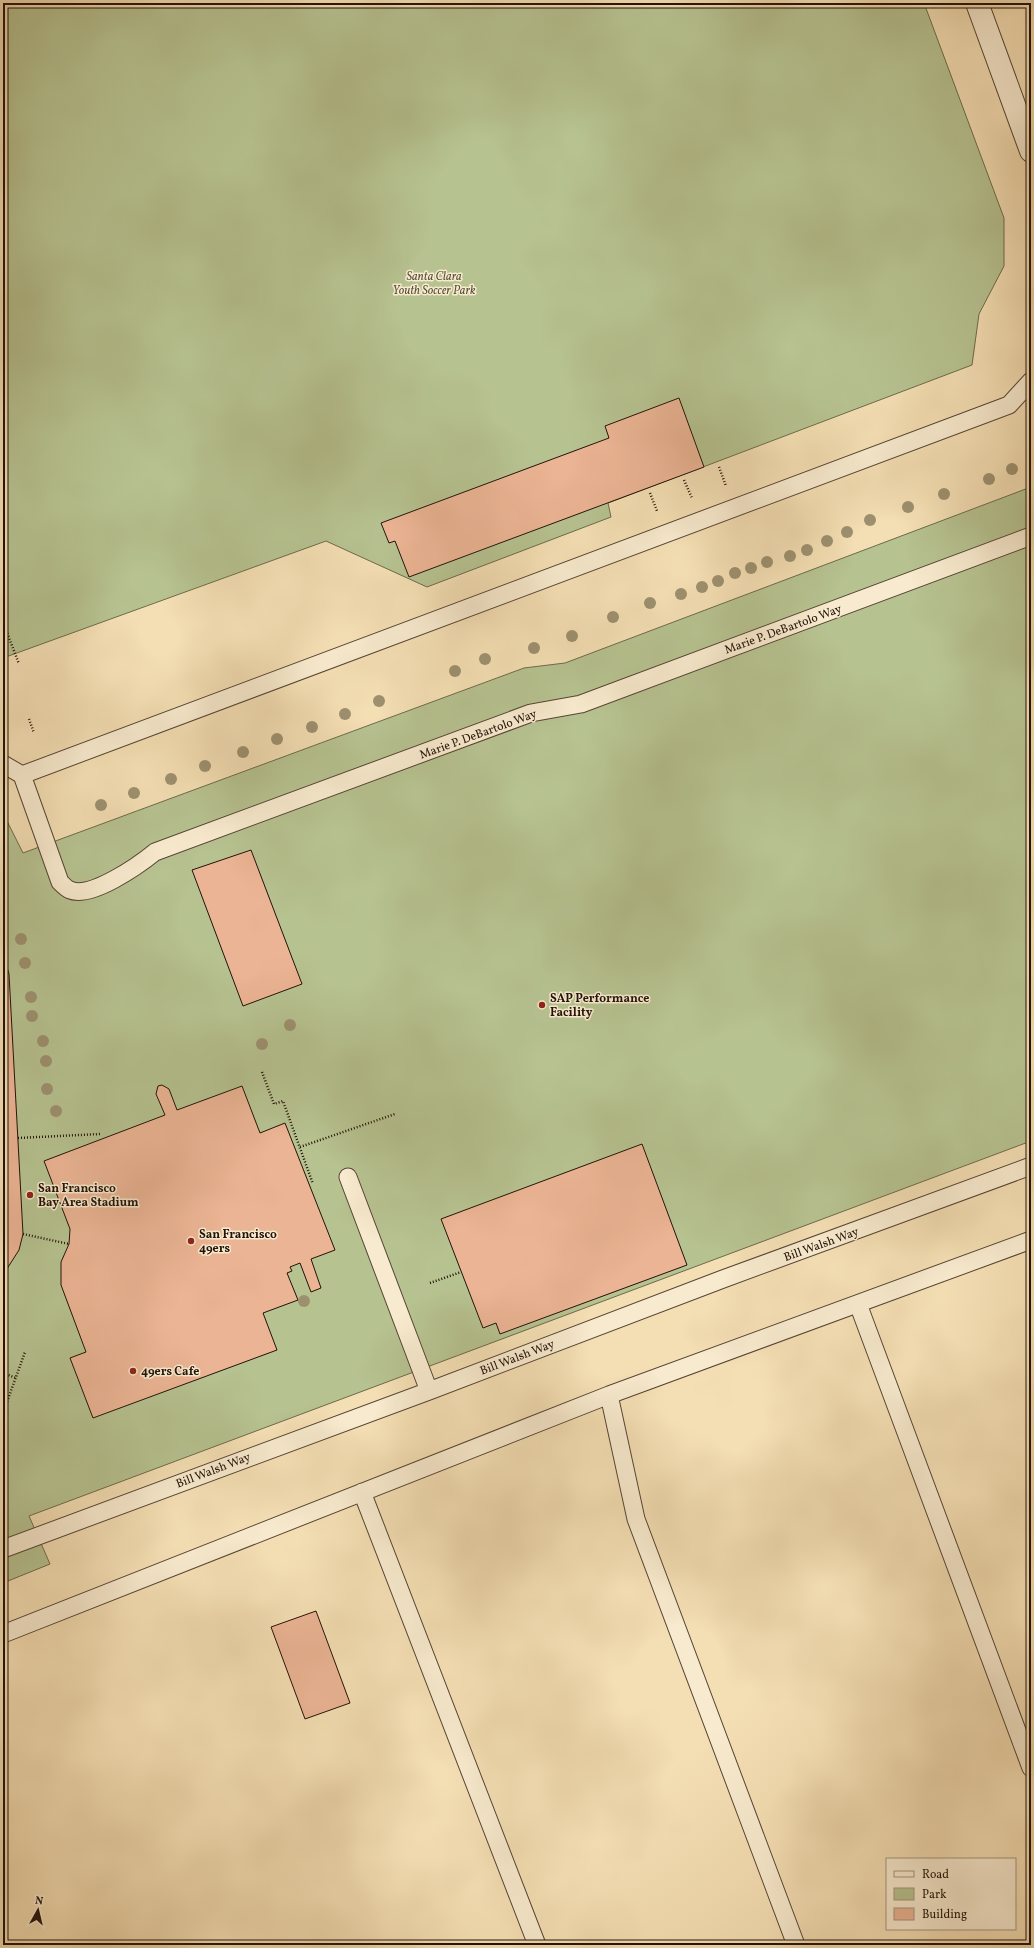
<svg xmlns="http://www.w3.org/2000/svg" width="1034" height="1948" font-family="Vollkorn,serif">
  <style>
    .green { fill: #b6c290; stroke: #6c6a4c }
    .building { fill: #ebb494; stroke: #221209 }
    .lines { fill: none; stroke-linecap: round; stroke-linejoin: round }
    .service-casing { stroke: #564534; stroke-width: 19 }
    .minor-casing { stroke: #564534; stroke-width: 24 }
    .path { stroke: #221209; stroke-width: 2.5; stroke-dasharray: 1 2; stroke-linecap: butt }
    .service { stroke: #f8eace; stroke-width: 17 }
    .minor { stroke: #f8eace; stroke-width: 22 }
    .tree { fill: #9d906f }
    .poi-dot { fill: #8f2418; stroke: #f8eace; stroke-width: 1.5 }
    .labels { text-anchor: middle; stroke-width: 3; stroke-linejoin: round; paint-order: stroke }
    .park-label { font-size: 12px; font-style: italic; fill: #565038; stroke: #f8eace }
    .street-label { font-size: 12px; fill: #221209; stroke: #f8eace }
    .poi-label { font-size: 12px; font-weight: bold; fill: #221209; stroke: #f8eace; text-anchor: start }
  </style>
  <rect width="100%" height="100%" fill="#f4deb3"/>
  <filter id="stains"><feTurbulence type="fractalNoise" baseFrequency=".005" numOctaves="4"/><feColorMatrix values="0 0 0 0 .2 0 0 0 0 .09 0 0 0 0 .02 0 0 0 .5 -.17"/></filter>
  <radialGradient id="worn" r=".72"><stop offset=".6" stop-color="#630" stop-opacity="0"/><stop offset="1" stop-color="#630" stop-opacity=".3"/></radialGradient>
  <path class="green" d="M17,3h907l80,215v48l-25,48 -7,51 -364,138 3,14 -184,70 -101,-46 -323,117v-650z
    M1031,487v654l-1002,375 21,48 -47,19v-770l20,40 501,-185 41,-5z"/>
  <path class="building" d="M679,398l25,69 -295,110 -14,-36 -6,2 -8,-20 228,-85 -4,-12z
    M251,850l51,134 -59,22 -51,-136z
    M3,954l6,20 14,260 -4,16 -16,25z
    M162,1085l7,4 8,21 65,-24 18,47 25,-10 50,127 -24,9 10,29 -10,4 -11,-29 -10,4 2,4 -5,2 11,27 -35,13 14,37 -184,68 -23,-60 16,-6 -25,-67v-23l8,-18 1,-15 -26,-68 121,-46 -9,-21 2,-8z
    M642,1144l45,121 -187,69 -4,-11 -13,5 -42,-109z
    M316,1611l34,92 -45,16 -34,-92z"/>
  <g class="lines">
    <defs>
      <path id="service" d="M3,764l19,11 38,107c3,3 7,7 10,8 21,9 69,-25 85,-38l376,-139 50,-9 450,-168
        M22,775l987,-370 22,-24
        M348,1177l81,214
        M858,1304l173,464
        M609,1395l27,124 160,426
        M362,1492l175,453
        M3,1549l426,-158 294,-112 308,-113
        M3,1634l606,-239 422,-155"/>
      <path id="minor" d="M977,3l54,148"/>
    </defs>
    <use href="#service" class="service-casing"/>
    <use href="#minor" class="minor-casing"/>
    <path class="path" d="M719,467l7,19
      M684,480l8,18
      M650,493l7,18
      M3,622l16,42
      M29,719l5,14
      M262,1072l12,32 9,-3 30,83
      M18,1138l82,-4
      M300,1147l95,-33
      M23,1234l46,10
      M430,1283l31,-11
      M3,1373l13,5
      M3,1413l22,-61"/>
    <use href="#service" class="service"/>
    <use href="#minor" class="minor"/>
  </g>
  <g class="tree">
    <circle cx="1012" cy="469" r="6"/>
    <circle cx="989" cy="479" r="6"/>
    <circle cx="944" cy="494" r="6"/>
    <circle cx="908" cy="507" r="6"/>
    <circle cx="870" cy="520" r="6"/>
    <circle cx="847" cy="532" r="6"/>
    <circle cx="827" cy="541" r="6"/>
    <circle cx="807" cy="550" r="6"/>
    <circle cx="790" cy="556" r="6"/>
    <circle cx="767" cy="562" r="6"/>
    <circle cx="751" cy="568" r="6"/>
    <circle cx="735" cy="573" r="6"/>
    <circle cx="718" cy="581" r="6"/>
    <circle cx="702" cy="587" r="6"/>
    <circle cx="681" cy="594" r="6"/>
    <circle cx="650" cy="603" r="6"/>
    <circle cx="613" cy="617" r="6"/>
    <circle cx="572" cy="636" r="6"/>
    <circle cx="534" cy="648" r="6"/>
    <circle cx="485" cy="659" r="6"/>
    <circle cx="455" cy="671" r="6"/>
    <circle cx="379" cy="701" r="6"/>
    <circle cx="345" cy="714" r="6"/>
    <circle cx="312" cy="727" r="6"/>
    <circle cx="277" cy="739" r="6"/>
    <circle cx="243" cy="752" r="6"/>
    <circle cx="205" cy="766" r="6"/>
    <circle cx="171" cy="779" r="6"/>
    <circle cx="134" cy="793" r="6"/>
    <circle cx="101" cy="805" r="6"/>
    <circle cx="21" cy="939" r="6"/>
    <circle cx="25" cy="963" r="6"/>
    <circle cx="31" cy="997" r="6"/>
    <circle cx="32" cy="1016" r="6"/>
    <circle cx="290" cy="1025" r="6"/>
    <circle cx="43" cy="1041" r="6"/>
    <circle cx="262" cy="1044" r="6"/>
    <circle cx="46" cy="1061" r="6"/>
    <circle cx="47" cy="1089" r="6"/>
    <circle cx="56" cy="1111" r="6"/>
    <circle cx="304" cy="1301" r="6"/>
  </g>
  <g class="poi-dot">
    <circle cx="542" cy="1005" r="4"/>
    <circle cx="30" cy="1195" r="4"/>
    <circle cx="191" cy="1241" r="4"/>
    <circle cx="133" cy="1371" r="4"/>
  </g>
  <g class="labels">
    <g class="park-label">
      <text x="434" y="280">Santa Clara<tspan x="434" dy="14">Youth Soccer Park</tspan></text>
    </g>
    <g class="street-label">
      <text transform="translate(783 629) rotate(-20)" y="4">Marie P. DeBartolo Way</text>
      <text transform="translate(478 734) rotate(-20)" y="4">Marie P. DeBartolo Way</text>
      <text transform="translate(821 1244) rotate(-20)" y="4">Bill Walsh Way</text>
      <text transform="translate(517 1357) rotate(-21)" y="4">Bill Walsh Way</text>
      <text transform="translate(213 1470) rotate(-21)" y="4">Bill Walsh Way</text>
    </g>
    <g class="poi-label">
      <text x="550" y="1002">SAP Performance<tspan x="550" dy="14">Facility</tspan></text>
      <text x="38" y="1192">San Francisco<tspan x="38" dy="14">Bay Area Stadium</tspan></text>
      <text x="199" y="1238">San Francisco<tspan x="199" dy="14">49ers</tspan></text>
      <text x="141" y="1375">49ers Cafe</text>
    </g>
  </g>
  <rect width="1034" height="1948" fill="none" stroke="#f4deb3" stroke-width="16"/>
  <rect x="4" y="4" width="1026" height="1940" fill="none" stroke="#221209" stroke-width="2"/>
  <rect x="8" y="8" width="1018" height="1932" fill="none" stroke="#221209"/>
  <rect x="886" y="1858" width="130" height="72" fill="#f8eace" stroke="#a2947f"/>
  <rect x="894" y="1871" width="20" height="6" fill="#f8eace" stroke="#a2947f"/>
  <text x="922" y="1878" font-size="12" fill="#221209">Road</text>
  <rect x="894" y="1888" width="20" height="12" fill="#b6c290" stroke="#a2947f"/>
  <text x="922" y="1898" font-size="12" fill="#221209">Park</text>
  <rect x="894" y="1908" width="20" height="12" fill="#ebb494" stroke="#a2947f"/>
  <text x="922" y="1918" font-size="12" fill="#221209">Building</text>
  <g transform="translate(38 1910) rotate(8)" stroke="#f8eace" stroke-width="3" paint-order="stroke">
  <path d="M0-3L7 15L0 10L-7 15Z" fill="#221209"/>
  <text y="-6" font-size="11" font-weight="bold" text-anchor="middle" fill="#221209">N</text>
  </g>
  <rect width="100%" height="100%" filter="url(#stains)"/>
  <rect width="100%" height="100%" fill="url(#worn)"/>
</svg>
